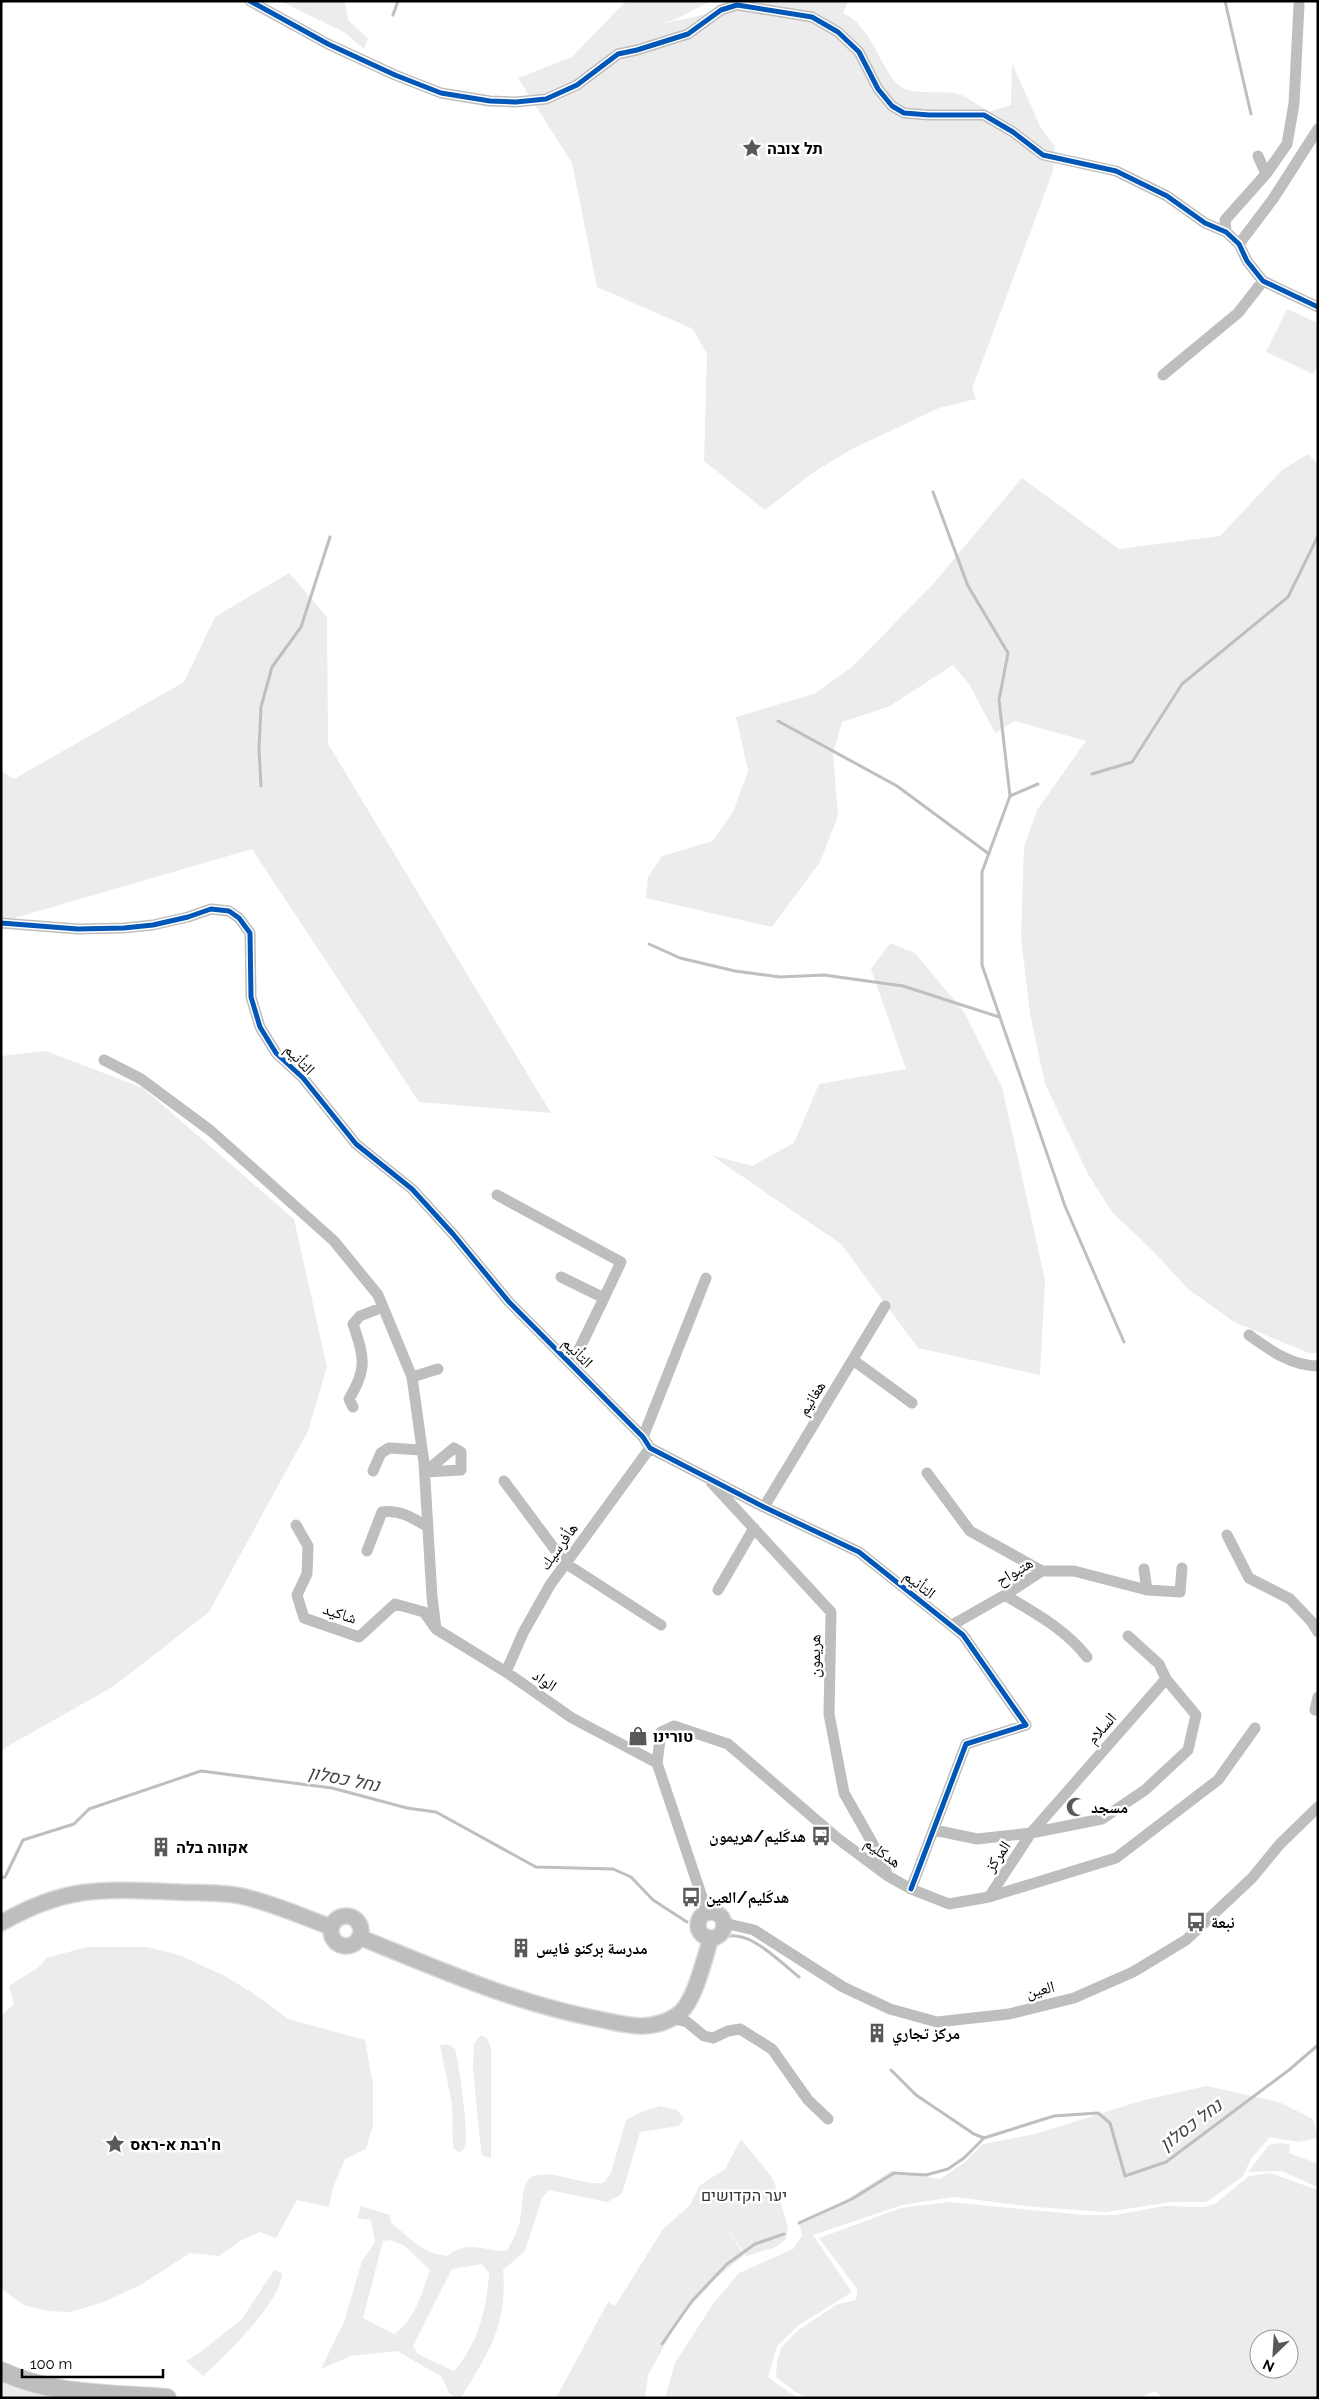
<svg xmlns="http://www.w3.org/2000/svg" width="1319" height="2399" font-family="Raleway,'Noto Naskh Arabic',Heebo,sans-serif">
  <style>
    .green { fill: #ececec; fill-rule: evenodd }
    .lines { fill: none; stroke-linecap: round; stroke-linejoin: round }
    .stream { stroke: #bfbfbf; stroke-width: 3 }
    .major-casing { stroke: #dbdbdb; stroke-width: 18 }
    .highway-casing { stroke: #dbdbdb; stroke-width: 20 }
    .minor { stroke: #bebebe; stroke-width: 11 }
    .major { stroke: #bebebe; stroke-width: 15 }
    .highway { stroke: #bebebe; stroke-width: 18 }
    .cycleway-casing { stroke: #fff; stroke-width: 8 }
    .cycleway { stroke: #0057b8; stroke-width: 5 }
    .labels { text-anchor: middle; stroke-width: 5; stroke-linejoin: round; paint-order: stroke }
    .poi-label { font-size: 16px; font-weight: bold; fill: #000; stroke: #fff; text-anchor: start }
    .street-label { font-size: 16px; fill: #000; stroke: #fff }
    .park-label { font-size: 16px; fill: #333; stroke: #fff }
    .water-label { font-size: 18px; font-style: italic; fill: #444; stroke: #fff }
  </style>
  <rect width="100%" height="100%" fill="#fff"/>
  <path class="green" d="M280,1h65l3,19 20,19 -4,10 -20,-17z
    M626,1h85l-37,19 -13,4 107,-23h80l-5,12c31,13 39,66 62,76 10,5 38,2 50,4 11,2 24,13 34,19l22,-7 1,-42 28,63 15,21 -2,24 -81,218 4,10 -37,9 -89,42 -39,24 -46,36 -61,-49 3,-107 -14,-25 -96,-42 -25,-124 -54,-85 54,-21z
    M1287,309l31,14v42l-5,9 -47,-22z
    M1308,454l10,10v889h-9l-75,-31 -46,-33 -36,-39 -39,-37 -24,-37 -44,-92 -15,-71 -9,-76 3,-90 13,-37 49,-69 -71,-20 -20,12 -26,-49 -16,-19 -63,41 -48,16 -9,32 5,62 -18,46 -48,65 -126,-29 2,-21 14,-21 51,-15 21,-31 14,-39 -12,-54 78,-23 38,-27 81,-83 89,-106 97,71 101,-13 62,-66z
    M289,573l38,44 1,127 223,369 -132,-11 -167,-253 -251,73v-151l13,8 170,-97 31,-65z
    M890,943l25,10 49,59 38,75 43,193 -5,95 -122,-27 -77,-104 -130,-89 41,11 42,-23 25,-59 87,-15 -35,-100z
    M46,1051l97,37 151,131 33,148 -19,64 -99,181 -95,74 -113,64v-694z
    M87,1947h60l32,8 46,21 28,17 35,26 77,21 8,45v40l-7,24 -21,10 -12,28 -4,20 -32,-7 -21,38 -16,-6 -20,9 -21,15 -29,-3 -48,31 -36,17 -35,11 -23,-1 -25,-6 -22,-17v-272l13,-12 -5,-18 30,-19 7,-9z
    M481,2035l6,3 4,10v110l-8,-2 -2,-5 -8,-83 1,-25z
    M448,2044l7,5c4,14 14,86 10,97 -1,3 -3,5 -5,7l-7,-5 -1,-44 -12,-59z
    M1207,2086l72,16 34,17 5,19 -20,4 -28,-5 -19,22 -8,17 -36,26h-36l-65,10 -71,-5 -81,-10 -52,8 -89,30 39,57 -53,33 -22,21 -9,31 30,21h-133l10,-35 38,-59 26,-31 54,-24 9,-13 -3,-15 45,-20 47,-30 49,8 25,-17 18,-18 52,-10 109,-34z
    M660,2106l17,4 7,8 -5,8 -39,6 -18,62 -15,8 -58,-12 -7,8 -17,53 -22,19c5,55 -15,83 -42,128h-5l-7,-5 -7,-16 -45,-26 -46,5 -30,13 23,-47 18,-61 13,-19 -4,-22 -14,-2 4,-12 29,9 1,8c20,15 30,30 56,33 21,-17 35,-5 60,-5 6,-11 13,-24 14,-37 4,-24 -2,-43 32,-39 15,2 36,10 50,8l8,-10 15,-53 15,-8zM391,2240l14,6 25,24c-8,22 -15,51 -36,64l-31,-16 20,-77zM482,2264l7,9c-3,38 -10,69 -35,98l-36,-17 -5,-8 39,-77z
    M741,2139l30,37 5,11 12,40 -2,12 -10,8 -30,9 -27,-40 25,39 -29,24 -35,39 -32,57 -3,23h-89l52,-96 7,4 48,-77 27,-24 9,-19 26,-17z
    M1281,2143l9,2 -1,8 27,10 2,-3v27l-37,-16 -33,1 21,-27z
    M1270,2173l48,17v208h-155l-8,-7 -16,7h-331l-13,-6 -19,-15 1,-15 4,-14 15,-16 40,-27 20,-5 1,-11 -38,-51 82,-30 48,-6 135,13h31l49,-9 40,1 11,-3 34,-28zM1259,2339h30v30h-30z
    M274,2270l8,3c0,28 -58,84 -79,103l-17,-15 12,-7 44,-35z
    M1,2378l69,20h-69z"/>
  <g class="lines">
    <path class="stream" d="M1225,1l26,113
      M393,15l5,-14
      M933,492l35,94 40,67 -9,47 11,96
      M778,721l119,65 92,68
      M1092,774l40,-12 50,-78 106,-87 30,-61
      M1038,784l-28,12 -28,76v93l83,241 59,136
      M261,786l-2,-37 2,-42 11,-40 29,-40 29,-90
      M649,944l31,14 55,13 45,6 44,-2 79,11 96,31
      M1,1878l4,-1 18,-37 51,-16 15,-15 112,-38 131,17 75,20 29,4 100,55 77,2 18,8 22,23 34,22
      M721,1937c5,0 10,-2 15,-1 20,1 48,29 63,41
      M891,2070l25,25 58,39 10,4 70,-22 44,-3 12,10 15,53 41,-14 123,-92 29,-25
      M799,2223l53,-24 42,-26 32,2 22,-6 16,-11 20,-20
      M662,2344l30,-43 35,-37 28,-20 29,-10"/>
    <defs>
      <path id="major" d="M698 1925a13 13 0 1 1 26 0a13 13 0 1 1-26 0Z
        M331 1931a15 15 0 1 1 30 0a15 15 0 1 1-30 0Z
        M1,1923c66,-38 103,-34 176,-31 20,1 44,0 64,4 31,7 60,20 90,31
        M359,1937c77,31 153,65 234,81 16,3 33,8 49,8 13,0 29,-5 39,-14 15,-15 23,-53 30,-74"/>
      <path id="highway" d="M1,2371c53,25 109,22 166,27"/>
    </defs>
    <use href="#major" class="major-casing"/>
    <use href="#highway" class="highway-casing"/>
    <path class="minor" d="M250,1l78,43 67,31 46,18 49,8 26,1 30,-3 31,-14 41,-31 19,-4 51,-16 33,-24 16,-5 75,12 26,15 21,20 19,37 14,17 12,7 25,2h55l29,17 30,23 73,16 51,25 38,27 21,9 13,12 8,17 16,20 55,26
      M1266,174l21,-30 7,-40 5,-99
      M1226,232l-1,-12 41,-46 -8,-18
      M1239,244l34,-45 45,-70
      M1163,375l75,-62 25,-32
      M1,923l77,6 46,-1 29,-3 35,-8 23,-8 18,2 10,7 11,15 1,64 9,30 16,26 27,25 53,66 56,45 41,45 56,68 134,135 7,11 114,59 95,45 104,83 63,90 -60,19 -55,145
      M104,1060l37,19 70,52 123,110 44,54 34,82 12,86 8,134 4,32
      M497,1195l124,67 -17,36
      M561,1277l43,21 -32,66
      M1249,1335c21,15 42,31 69,31
      M853,1360l59,43
      M412,1377l26,-8
      M353,1407l-4,-8c19,-31 15,-42 4,-75l7,-8 23,-9
      M643,1437l63,-159
      M454,1448l7,4v18l-36,2z
      M373,1471l8,-18 8,-5 33,2
      M927,1473l43,58 72,40
      M504,1481l61,82 96,62
      M711,1482l120,130 -2,102 15,79 34,60 10,23
      M764,1507l121,-201
      M296,1525l12,21 -1,28 -10,21 7,23 55,19 36,-33 29,8 12,17 70,43 66,46 85,45
      M1227,1535l22,43 41,21 21,22 7,11
      M367,1551l15,-39c17,-3 31,6 46,15
      M718,1590l36,-62
      M1147,1590l33,2 2,-24
      M1005,1595c30,18 60,34 82,62
      M952,1625l53,-30 37,-24h32l73,19 -3,-21
      M1128,1636l31,28 7,15
      M506,1672l17,-39 27,-48 100,-137
      M1315,1710l3,-13
      M934,1830l43,9 54,-6 71,-14 43,-29 43,-40 8,-35 -30,-36 -135,154 -42,64
      M707,1912l-50,-149 4,-31 13,-6 54,18 109,94 51,38 23,13 38,15 40,-7 127,-39 102,-78 37,-52
      M724,1923l30,7 89,57 47,22 47,13 72,-8 65,-16 59,-26 53,-32 66,-62 28,-34 38,-37
      M672,2018l15,4 17,14 9,2 15,-7 12,-2 32,20 36,51 20,19"/>
    <use href="#major" class="major"/>
    <use href="#highway" class="highway"/>
    <defs>
      <path id="cycleway" d="M250,1l78,43 67,31 46,18 49,8 26,1 30,-3 31,-14 41,-31 19,-4 51,-16 33,-24 16,-5 75,12 26,15 21,20 19,37 14,17 12,7 25,2h55l29,17 30,23 73,16 51,25 38,27 21,9 13,12 8,17 16,20 55,26
        M1,923l77,6 46,-1 29,-3 35,-8 23,-8 18,2 10,7 11,15 1,64 9,30 16,26 27,25 53,66 56,45 41,45 56,68 134,135 7,11 114,59 95,45 104,83 63,90 -60,19 -55,145"/>
    </defs>
    <use href="#cycleway" class="cycleway-casing"/>
    <use href="#cycleway" class="cycleway"/>
  </g>
  <defs>
    <symbol id="sight-bare" viewBox="-9 -9 18 18"><path d="M0-6L1.8-2.2L6-1.7L2.9 1.2L3.7 5.4L0 3.3L-3.7 5.4L-2.9 1.2L-6-1.7L-1.8-2.2Z" fill="#595959" stroke="#fff" stroke-width="2.5" paint-order="stroke"/></symbol>
    <symbol id="shop-bare" viewBox="-9 -9 18 18"><path d="M-5-2.5h2.3a2.7 3.5 0 0 1 5.4 0H5L5.5 6h-11ZM-1.5-2.5h3a1.5 2.3 0 0 0-3 0Z" fill="#595959" stroke="#fff" stroke-width="2.5" paint-order="stroke"/></symbol>
    <symbol id="mosque-bare" viewBox="-9 -9 18 18"><path d="M3.5-4.9A6 6 0 1 0 3.5 4.9A5 5 0 1 1 3.5-4.9Z" fill="#595959" stroke="#fff" stroke-width="2.5" paint-order="stroke"/></symbol>
    <symbol id="bus-bare" viewBox="-9 -9 18 18"><path d="M-5-6H5V4H4V6H2V4H-2V6H-4V4H-5ZM-3.5-4V0h7V-4ZM-3.5 1.2v1.5H-2V1.2ZM2 1.2v1.5H3.5V1.2Z" fill="#595959" stroke="#fff" stroke-width="2.5" paint-order="stroke"/></symbol>
    <symbol id="building-bare" viewBox="-9 -9 18 18"><path d="M-4-6H4V6H1V3H-1V6H-4ZM-2.5-4.3h1.7v1.8h-1.7ZM.8-4.3h1.7v1.8H.8ZM-2.5-1h1.7V.8h-1.7ZM.8-1h1.7V.8H.8Z" fill="#595959" stroke="#fff" stroke-width="2.5" paint-order="stroke"/></symbol>
  </defs>
  <g fill-rule="evenodd">
    <use href="#sight-bare" x="738" y="134" width="28" height="28"/>
    <use href="#shop-bare" x="624" y="1722" width="28" height="28"/>
    <use href="#mosque-bare" x="1062" y="1793" width="28" height="28"/>
    <use href="#bus-bare" x="807" y="1822" width="28" height="28"/>
    <use href="#building-bare" x="147" y="1833" width="28" height="28"/>
    <use href="#bus-bare" x="677" y="1883" width="28" height="28"/>
    <use href="#bus-bare" x="1182" y="1908" width="28" height="28"/>
    <use href="#building-bare" x="507" y="1934" width="28" height="28"/>
    <use href="#building-bare" x="863" y="2019" width="28" height="28"/>
    <use href="#sight-bare" x="101" y="2130" width="28" height="28"/>
  </g>
  <g class="labels">
    <g class="poi-label">
      <text x="767" y="154">תל צובה</text>
      <text x="653" y="1742">טורינו</text>
      <text x="1091" y="1813">مسجد</text>
      <text x="806" y="1842" text-anchor="end">هدكَليم/هريمون</text>
      <text x="176" y="1853">אקווה בלה</text>
      <text x="706" y="1903">هدكَليم/العين</text>
      <text x="1211" y="1928">نبعة</text>
      <text x="536" y="1954">مدرسة بركنو فايس</text>
      <text x="892" y="2039">مركز تجاري</text>
      <text x="130" y="2150">ח'רבת א-ראס</text>
    </g>
    <g class="street-label">
      <text transform="translate(300 1059) rotate(46)" y="6">التأنيم</text>
      <text transform="translate(578 1352) rotate(45)" y="6">التأنيم</text>
      <text transform="translate(811 1398) rotate(-58)" y="6">هغانيم</text>
      <text transform="translate(558 1546) rotate(-54)" y="6">هأفرسيك</text>
      <text transform="translate(1014 1571) rotate(-31)" y="6">هتبواح</text>
      <text transform="translate(920 1584) rotate(38)" y="6">التأنيم</text>
      <text transform="translate(340 1613) rotate(18)" y="6">شاكيد</text>
      <text transform="translate(814 1656) rotate(-89)" y="6">هريمون</text>
      <text transform="translate(545 1680) rotate(35)" y="6">الواد</text>
      <text transform="translate(1101 1728) rotate(-49)" y="6">السلام</text>
      <text transform="translate(883 1852) rotate(35)" y="6">هدكليم</text>
      <text transform="translate(997 1856) rotate(-56)" y="6">المركز</text>
      <text transform="translate(1040 1989) rotate(-14)" y="6">العين</text>
    </g>
    <g class="park-label">
      <text x="744" y="2201">יער הקדושים</text>
    </g>
    <g class="water-label">
      <text transform="translate(344 1779) rotate(11)" y="6">נחל כסלון</text>
      <text transform="translate(1191 2125) rotate(-37)" y="6">נחל כסלון</text>
    </g>
  </g>
  <rect width="1319" height="2399" fill="none" stroke="#000000" stroke-width="5"/>
  <g transform="translate(1274 2354) rotate(205)"><circle r="24" fill="#ffffff" stroke="#999999"/>
  <path d="M0-4L9 19L0 12L-9 19Z" fill="#595959"/>
  <text y="-8" font-size="14" font-weight="bold" text-anchor="middle" fill="#000000">N</text>
  </g>
  <path d="M22 2369v8h141v-8" fill="none" stroke="#000000" stroke-width="2.5"/>
  <text x="30" y="2369" font-size="15" fill="#000000" stroke="#ffffff" stroke-width="4" paint-order="stroke">100 m</text>
</svg>
